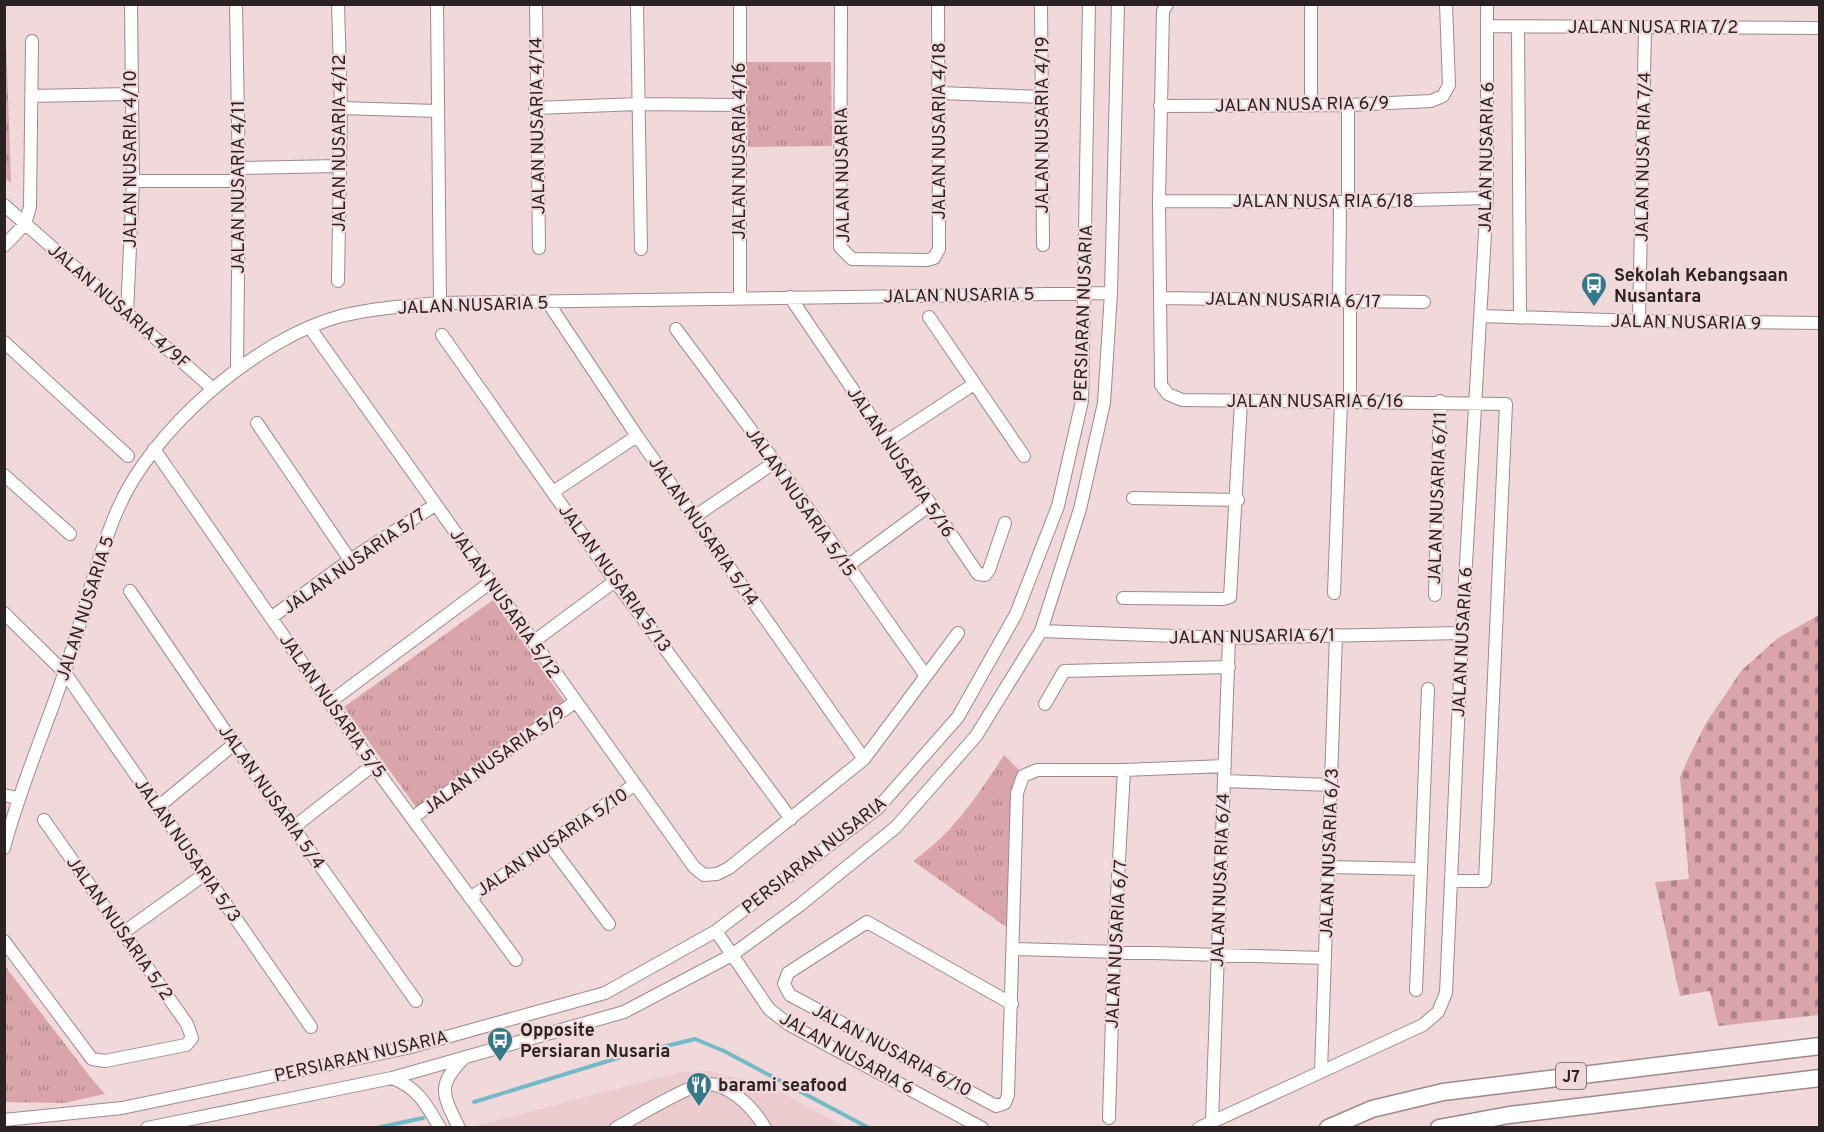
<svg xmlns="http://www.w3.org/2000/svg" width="1824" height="1132" font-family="Overpass,sans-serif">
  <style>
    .built { fill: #eccbce }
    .grass { fill: url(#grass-tufts) }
    .cemetery { fill: url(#cemetery-stones) }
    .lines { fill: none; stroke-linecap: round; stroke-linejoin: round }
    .stream { stroke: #73b9c8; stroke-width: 4 }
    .minor-casing { stroke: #9f888a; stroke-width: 14 }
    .major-casing { stroke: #9f888a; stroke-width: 19 }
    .minor { stroke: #fff; stroke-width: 12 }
    .major { stroke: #fff; stroke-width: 16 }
    .labels { text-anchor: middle; stroke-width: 4.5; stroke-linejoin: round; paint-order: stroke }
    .shield { fill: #f1d9db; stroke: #66595a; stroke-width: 1.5 }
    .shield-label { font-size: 16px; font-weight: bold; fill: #2b2223 }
    .street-label { font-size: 18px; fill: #2b2223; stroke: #f1d9db }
    .poi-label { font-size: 18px; font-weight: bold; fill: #2b2223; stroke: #f1d9db; text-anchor: start }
  </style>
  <defs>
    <pattern id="grass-tufts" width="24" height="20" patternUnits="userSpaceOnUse" patternTransform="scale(1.5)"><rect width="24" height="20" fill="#d9a5ab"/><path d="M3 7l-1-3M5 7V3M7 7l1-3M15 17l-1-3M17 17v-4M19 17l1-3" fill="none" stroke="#b0868b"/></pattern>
    <pattern id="cemetery-stones" width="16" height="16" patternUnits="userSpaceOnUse" patternTransform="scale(1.5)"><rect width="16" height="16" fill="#d9a5ab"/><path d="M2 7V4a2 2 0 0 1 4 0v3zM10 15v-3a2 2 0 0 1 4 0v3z" fill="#b0868b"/></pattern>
  </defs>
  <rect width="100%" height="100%" fill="#f1d9db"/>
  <path class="built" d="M710,1071l63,17 72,39 -377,1 213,-56z"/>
  <path class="grass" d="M6,38l5,145 -7,-6z
    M746,62h85l1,84 -84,1z
    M493,600l73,103 -148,107 -74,-103z
    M1004,755l18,18 -13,156 -96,-68c40,-28 65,-66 91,-106z
    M5,966l86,112 14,16 -41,9 -59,-1z"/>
  <path class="cemetery" d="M1819,615v400l-101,11 -8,-35 -30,5 -25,-114 34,-3 -9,-102 8,-18 18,-36 36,-53 36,-32z"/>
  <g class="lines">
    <path class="stream" d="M474,1102l147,-45 74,-18 29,12 145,77
      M376,1128l47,-10"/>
    <defs>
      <path id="minor" d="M236,4l3,177 -2,188
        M338,4l3,104 -3,173
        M437,4l3,299
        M536,4l3,244
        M637,4l4,245
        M740,4v294
        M841,4l-1,243 12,12 75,1 7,-2 5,-9 -1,-245
        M1041,4l2,241
        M1167,4l-4,7 -4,190 2,184 7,9 14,6 324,4 -21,477h-34
        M1487,26l333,2
        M1518,27l2,291
        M940,93l102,4
        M31,96l99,-2
        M1311,105v-101
        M1348,105v97
        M1160,106l188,-1 83,-4 12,-5 6,-11 -3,-81
        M341,108l96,3
        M535,108l104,-4 100,1
        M238,168l101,-2
        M133,181h106
        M1159,201l181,1 147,-4
        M4,205l208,183
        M4,246l21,-22 5,-17 2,-166
        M790,297l188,277 7,1 4,-5 16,-47
        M1162,298l262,4
        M547,301l90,135 227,323
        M1339,301l1,-99
        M127,313l6,-132 -2,-177
        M1481,316l158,5 181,2
        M929,317l95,139
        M1639,321l6,-293
        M310,328l384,539 10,8 13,-1 12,-6 135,-109 94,-126
        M676,329l99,133 151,214
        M442,335l173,246 176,238
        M4,342l124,114
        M1350,401v-100
        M257,423l93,137
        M887,441l87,-57
        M154,449l219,316 143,195
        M4,475l66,59
        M553,492l84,-56
        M1133,498l105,2
        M694,517l81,-55
        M846,567l84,-62
        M130,591l104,153 182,257
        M1334,593l7,-192
        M1435,595l5,-194
        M1123,598l100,1 7,-2 11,-195
        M4,613l61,60 246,354
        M272,617l78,-57 85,-55
        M1041,631l188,7 233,-5
        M533,642l82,-61
        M330,702l161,-120
        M1045,704l19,-33 165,-4
        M1224,781l107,4
        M4,795l13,3
        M158,807l76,-63
        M412,818l163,-116
        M294,827l79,-62
        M549,844l60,80
        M4,848c16,-61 41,-117 61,-177 18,-52 30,-109 52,-160 33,-80 140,-173 224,-195 33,-8 66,-10 99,-13l671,-10
        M1329,867l92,2 -5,121
        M1421,869l7,-180
        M470,898l164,-113
        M716,931l53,78 19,15 194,104
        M124,932l81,-58
        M4,941l88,118 13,2 81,-16 6,-7 -5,-14 -143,-204
        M1013,949l312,9
        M1012,1004l-145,-82 -79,51 -4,11 6,11 206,111 9,-3 3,-8 9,-302 6,-17 14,-6h87l101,-4
        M1321,1071l15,-436
        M392,1078c26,10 34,26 48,50
        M1109,1118l5,-168 10,-180
        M4,1120l118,-12 285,-60 198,-55 111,-62 161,-122 81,-92 58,-103 42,-108 24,-105 7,-397
        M1212,1121l17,-483
        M147,1128l245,-50 232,-66 108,-57 68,-50 96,-78 80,-91 65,-105 39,-122 24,-106 7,-110 7,-289
        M459,1128c-16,-33 -23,-42 5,-70
        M616,1128c22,-12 60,-36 83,-43 26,-7 54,22 66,43
        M1199,1128l224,-103 15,-13 8,-19 16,-360 25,-435v-194"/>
      <path id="major" d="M1328,1128l44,-19 71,-17 377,-46
        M1439,1128l70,-13 311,-37"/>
    </defs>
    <use href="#minor" class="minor-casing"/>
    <use href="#major" class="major-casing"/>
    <use href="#minor" class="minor"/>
    <use href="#major" class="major"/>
  </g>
  <defs>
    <symbol id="bus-pin" viewBox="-11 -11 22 30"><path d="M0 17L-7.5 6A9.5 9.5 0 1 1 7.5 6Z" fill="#347987" stroke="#f1d9db"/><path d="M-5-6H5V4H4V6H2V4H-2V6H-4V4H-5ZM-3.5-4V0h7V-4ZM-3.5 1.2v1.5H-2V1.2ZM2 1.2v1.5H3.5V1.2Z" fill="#fff"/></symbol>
    <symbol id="restaurant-pin" viewBox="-11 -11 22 30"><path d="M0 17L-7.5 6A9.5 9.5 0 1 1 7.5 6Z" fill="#347987" stroke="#f1d9db"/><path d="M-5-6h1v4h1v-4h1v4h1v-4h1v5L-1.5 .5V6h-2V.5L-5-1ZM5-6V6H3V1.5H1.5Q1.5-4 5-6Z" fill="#fff"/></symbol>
  </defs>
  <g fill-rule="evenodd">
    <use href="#bus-pin" x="1579" y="270" width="30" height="40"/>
    <use href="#bus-pin" x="485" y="1025" width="30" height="40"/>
    <use href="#restaurant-pin" x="684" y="1070" width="30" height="40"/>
  </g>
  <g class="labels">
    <rect class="shield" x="1556" y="1063" width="30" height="26" rx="4.5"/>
    <g class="shield-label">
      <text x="1571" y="1082">J7</text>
    </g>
    <g class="street-label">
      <text x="1653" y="33">JALAN NUSA RIA 7/2</text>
      <text transform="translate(1302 104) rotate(-1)" y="6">JALAN NUSA RIA 6/9</text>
      <text transform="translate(1042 125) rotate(-90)" y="6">JALAN NUSARIA 4/19</text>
      <text transform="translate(537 126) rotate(-91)" y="6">JALAN NUSARIA 4/14</text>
      <text transform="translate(939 131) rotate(-90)" y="6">JALAN NUSARIA 4/18</text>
      <text transform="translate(339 143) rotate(-90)" y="6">JALAN NUSARIA 4/12</text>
      <text transform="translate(739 151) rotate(-90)" y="6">JALAN NUSARIA 4/16</text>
      <text transform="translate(1486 157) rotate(-89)" y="6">JALAN NUSARIA 6</text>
      <text transform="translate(1643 157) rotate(-89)" y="6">JALAN NUSA RIA 7/4</text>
      <text transform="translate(130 159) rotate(-90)" y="6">JALAN NUSARIA 4/10</text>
      <text transform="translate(842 175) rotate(-91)" y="6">JALAN NUSARIA</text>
      <text transform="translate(238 187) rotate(-90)" y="6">JALAN NUSARIA 4/11</text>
      <text x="1323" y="207">JALAN NUSA RIA 6/18</text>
      <text transform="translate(959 295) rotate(-1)" y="6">JALAN NUSARIA 5</text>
      <text transform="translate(1293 300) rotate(1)" y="6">JALAN NUSARIA 6/17</text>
      <text transform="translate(473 305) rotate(-2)" y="6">JALAN NUSARIA 5</text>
      <text transform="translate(119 306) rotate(41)" y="6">JALAN NUSARIA 4/9F</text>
      <text transform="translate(1083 313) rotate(-88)" y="6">PERSIARAN NUSARIA</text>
      <text transform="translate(1686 322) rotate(1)" y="6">JALAN NUSARIA 9</text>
      <text x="1315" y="407">JALAN NUSARIA 6/16</text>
      <text transform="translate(901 462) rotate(56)" y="6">JALAN NUSARIA 5/16</text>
      <text transform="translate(1437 498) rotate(-88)" y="6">JALAN NUSARIA 6/11</text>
      <text transform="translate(801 502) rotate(55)" y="6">JALAN NUSARIA 5/15</text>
      <text transform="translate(704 531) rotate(55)" y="6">JALAN NUSARIA 5/14</text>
      <text transform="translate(354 561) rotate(-35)" y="6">JALAN NUSARIA 5/7</text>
      <text transform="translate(615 578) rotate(54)" y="6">JALAN NUSARIA 5/13</text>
      <text transform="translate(505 603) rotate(55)" y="6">JALAN NUSARIA 5/12</text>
      <text transform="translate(85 608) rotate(-72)" y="6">JALAN NUSARIA 5</text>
      <text transform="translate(1252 636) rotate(-1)" y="6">JALAN NUSARIA 6/1</text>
      <text transform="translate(1462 642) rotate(-87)" y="6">JALAN NUSARIA 6</text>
      <text transform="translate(333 706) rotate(55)" y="6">JALAN NUSARIA 5/5</text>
      <text transform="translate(494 760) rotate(-36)" y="6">JALAN NUSARIA 5/9</text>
      <text transform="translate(272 797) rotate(55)" y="6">JALAN NUSARIA 5/4</text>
      <text transform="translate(552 842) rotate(-34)" y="6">JALAN NUSARIA 5/10</text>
      <text transform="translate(188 850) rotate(55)" y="6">JALAN NUSARIA 5/3</text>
      <text transform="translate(1329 853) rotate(-88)" y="6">JALAN NUSARIA 6/3</text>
      <text transform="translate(814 855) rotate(-38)" y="6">PERSIARAN NUSARIA</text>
      <text transform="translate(1220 880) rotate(-88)" y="6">JALAN NUSA RIA 6/4</text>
      <text transform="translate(120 928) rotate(55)" y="6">JALAN NUSARIA 5/2</text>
      <text transform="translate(1116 944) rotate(-87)" y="6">JALAN NUSARIA 6/7</text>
      <text transform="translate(892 1050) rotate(28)" y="6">JALAN NUSARIA 6/10</text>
      <text transform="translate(847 1053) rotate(29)" y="6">JALAN NUSARIA 6</text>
      <text transform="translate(361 1056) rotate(-13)" y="6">PERSIARAN NUSARIA</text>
    </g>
    <g class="poi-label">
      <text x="1614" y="281">Sekolah Kebangsaan<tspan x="1614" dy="21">Nusantara</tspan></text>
      <text x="520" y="1036">Opposite<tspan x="520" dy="21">Persiaran Nusaria</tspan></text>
      <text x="718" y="1091">barami seafood</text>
    </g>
  </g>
  <rect width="1824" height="1132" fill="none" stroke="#2b2223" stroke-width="12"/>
</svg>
